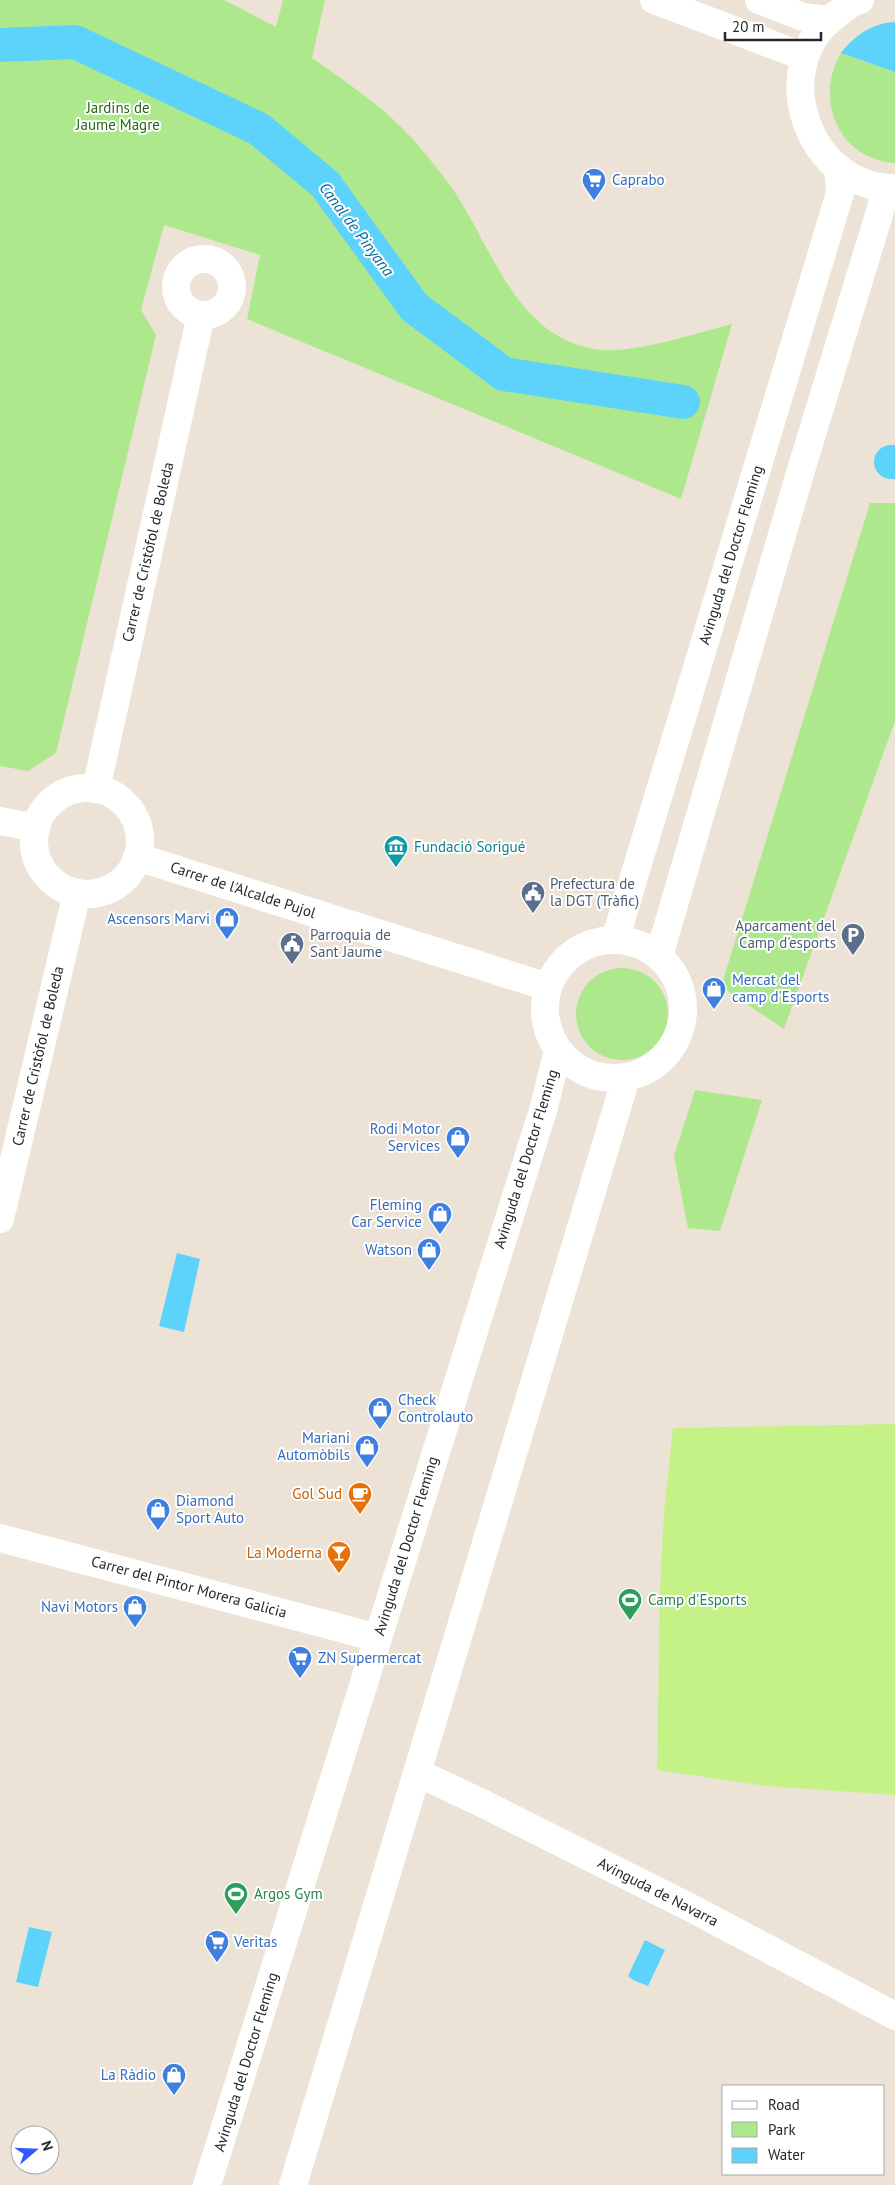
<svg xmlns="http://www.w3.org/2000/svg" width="895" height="2185" font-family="'PT Sans',sans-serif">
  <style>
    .green { fill: #ade98c }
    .pitch { fill: #c5f286 }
    .water { fill: #5dd2fa }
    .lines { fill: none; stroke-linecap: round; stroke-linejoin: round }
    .canal { stroke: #5dd2fa; stroke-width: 34 }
    .minor { stroke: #fff; stroke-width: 28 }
    .labels { text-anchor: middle; stroke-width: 4; stroke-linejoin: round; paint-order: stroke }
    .park-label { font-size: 15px; fill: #256912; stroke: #fff }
    .shop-label { font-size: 15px; fill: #366cbe; stroke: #fff; text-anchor: end }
    .street-label { font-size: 15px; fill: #272727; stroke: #fff }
    .culture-label { font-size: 15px; fill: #0d838f; stroke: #fff; text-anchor: start }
    .service-label { font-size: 15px; fill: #4e5e75; stroke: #fff; text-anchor: start }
    .food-label { font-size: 15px; fill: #c56008; stroke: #fff; text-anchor: end }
    .leisure-label { font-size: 15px; fill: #27864d; stroke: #fff; text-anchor: start }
    .water-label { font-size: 16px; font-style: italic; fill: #006ca2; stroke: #fff }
  </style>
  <rect width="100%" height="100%" fill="#ece2d6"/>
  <path class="green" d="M0,0h224l52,27 7,-27h42l-13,58c37,26 75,51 105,86 13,15 26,31 37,47 40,60 64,151 148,159 34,3 95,-17 130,-26l-51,175 -434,-180 13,-64 -96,-30 -23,85 15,25 -100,418 -28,18 -28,-5z
    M841,53l54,19v91c-57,-4 -81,-64 -54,-110z
    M870,503h25v218l-111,308 -63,-42z
    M576 1014a46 46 0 1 1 92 0a46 46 0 1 1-92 0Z
    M695,1090l67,10 -42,131 -32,-3 -14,-72z"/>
  <path class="pitch" d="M895,1424v371l-129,-9 -109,-16 3,-182 4,-76 9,-84z"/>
  <path class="water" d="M895,22v50l-54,-19c13,-17 31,-30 54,-31z
    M177,1253l23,6 -16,73 -25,-6z
    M29,1927l23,5 -14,55 -22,-5z
    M645,1940l20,10 -17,36 -15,-6 -5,-4z"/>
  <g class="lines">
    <path class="canal" d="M0,45l75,-3 184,87 66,55 89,123 90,67 179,28
      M891,462h4"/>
    <path class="minor" d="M654,0l151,57
      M759,0l44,17 26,3
      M860,0c-8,2 -16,9 -23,14 -72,51 -30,175 58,174
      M176 287a28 28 0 1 1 56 0a28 28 0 1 1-56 0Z
      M34 841a53 53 0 1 1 106 0a53 53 0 1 1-106 0Z
      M96,789l105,-474
      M0,821l36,7
      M137,857l411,130
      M545 1009a69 69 0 1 1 138 0a69 69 0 1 1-138 0Z
      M615,940l225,-747 -2,-24
      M659,956l142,-486 80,-262 4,-20
      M0,1219l77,-326
      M0,1538l378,100
      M418,1773l66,31 207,104 204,108
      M207,2185l337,-1078 14,-57
      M293,2185l333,-1107"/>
  </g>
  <defs>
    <symbol id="supermarket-pin" viewBox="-11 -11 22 30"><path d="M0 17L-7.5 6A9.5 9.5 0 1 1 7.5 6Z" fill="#3f7fe0" stroke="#fff"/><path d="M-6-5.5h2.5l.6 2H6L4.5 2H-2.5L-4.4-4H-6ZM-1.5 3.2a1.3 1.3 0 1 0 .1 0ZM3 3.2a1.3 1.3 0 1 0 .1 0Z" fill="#fff"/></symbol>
    <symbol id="museum-pin" viewBox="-11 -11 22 30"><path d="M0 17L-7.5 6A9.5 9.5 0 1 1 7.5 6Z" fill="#0f9aa8" stroke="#fff"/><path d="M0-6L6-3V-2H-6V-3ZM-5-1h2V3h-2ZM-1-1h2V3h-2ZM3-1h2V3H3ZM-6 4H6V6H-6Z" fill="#fff"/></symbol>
    <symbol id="civic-pin" viewBox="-11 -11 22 30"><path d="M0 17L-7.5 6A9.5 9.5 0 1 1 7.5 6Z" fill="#5c6f8a" stroke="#fff"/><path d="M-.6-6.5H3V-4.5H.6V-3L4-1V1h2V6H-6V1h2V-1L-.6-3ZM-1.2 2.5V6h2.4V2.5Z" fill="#fff"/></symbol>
    <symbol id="shop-pin" viewBox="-11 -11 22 30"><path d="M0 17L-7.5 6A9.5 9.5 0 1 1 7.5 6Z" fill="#3f7fe0" stroke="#fff"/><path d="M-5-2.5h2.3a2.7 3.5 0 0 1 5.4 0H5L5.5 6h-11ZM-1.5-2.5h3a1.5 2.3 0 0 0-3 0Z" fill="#fff"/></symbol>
    <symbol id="parking-pin" viewBox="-11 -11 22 30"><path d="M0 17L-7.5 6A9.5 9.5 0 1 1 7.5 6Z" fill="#5c6f8a" stroke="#fff"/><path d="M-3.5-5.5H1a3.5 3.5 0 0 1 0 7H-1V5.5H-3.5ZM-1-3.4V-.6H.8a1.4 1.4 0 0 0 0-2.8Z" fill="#fff"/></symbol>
    <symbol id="cafe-pin" viewBox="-11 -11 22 30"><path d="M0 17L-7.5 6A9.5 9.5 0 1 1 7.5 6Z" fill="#e8710a" stroke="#fff"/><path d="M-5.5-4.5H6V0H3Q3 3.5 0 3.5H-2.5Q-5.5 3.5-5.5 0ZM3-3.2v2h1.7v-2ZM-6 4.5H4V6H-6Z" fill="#fff"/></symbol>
    <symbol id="bar-pin" viewBox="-11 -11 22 30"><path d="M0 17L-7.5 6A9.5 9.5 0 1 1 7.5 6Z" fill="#e8710a" stroke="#fff"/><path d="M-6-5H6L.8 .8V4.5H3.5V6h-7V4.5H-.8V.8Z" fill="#fff"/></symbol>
    <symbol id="stadium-pin" viewBox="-11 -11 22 30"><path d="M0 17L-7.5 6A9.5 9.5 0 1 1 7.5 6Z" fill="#2e9e5b" stroke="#fff"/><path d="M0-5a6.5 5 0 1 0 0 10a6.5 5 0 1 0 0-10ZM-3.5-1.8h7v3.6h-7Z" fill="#fff"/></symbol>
  </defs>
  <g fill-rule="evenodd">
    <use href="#supermarket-pin" x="580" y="166" width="28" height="38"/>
    <use href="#museum-pin" x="382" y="833" width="28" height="38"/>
    <use href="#civic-pin" x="519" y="879" width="28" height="38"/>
    <use href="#shop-pin" x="213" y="905" width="28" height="38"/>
    <use href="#parking-pin" x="839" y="921" width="28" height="38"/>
    <use href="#civic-pin" x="278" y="930" width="28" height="38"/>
    <use href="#shop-pin" x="700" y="975" width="28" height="38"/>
    <use href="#shop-pin" x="444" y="1124" width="28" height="38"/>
    <use href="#shop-pin" x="426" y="1200" width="28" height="38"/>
    <use href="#shop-pin" x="415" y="1236" width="28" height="38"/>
    <use href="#shop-pin" x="366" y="1395" width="28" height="38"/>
    <use href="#shop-pin" x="353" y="1433" width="28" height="38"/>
    <use href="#cafe-pin" x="346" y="1480" width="28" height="38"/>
    <use href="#shop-pin" x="144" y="1496" width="28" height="38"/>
    <use href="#bar-pin" x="325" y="1539" width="28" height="38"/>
    <use href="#stadium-pin" x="616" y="1586" width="28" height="38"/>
    <use href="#shop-pin" x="121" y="1593" width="28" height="38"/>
    <use href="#supermarket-pin" x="286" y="1644" width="28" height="38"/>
    <use href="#stadium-pin" x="222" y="1880" width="28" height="38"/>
    <use href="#supermarket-pin" x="203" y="1928" width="28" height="38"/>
    <use href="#shop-pin" x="160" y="2061" width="28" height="38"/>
  </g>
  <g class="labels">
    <g class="park-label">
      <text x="118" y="113">Jardins de<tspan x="118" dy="17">Jaume Magre</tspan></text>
    </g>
    <g class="shop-label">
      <text x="612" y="185" text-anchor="start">Caprabo</text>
      <text x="210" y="924">Ascensors Marvi</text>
      <text x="732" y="985" text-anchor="start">Mercat del<tspan x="732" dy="17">camp d'Esports</tspan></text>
      <text x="440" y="1134">Rodi Motor<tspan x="440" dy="17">Services</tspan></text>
      <text x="422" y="1210">Fleming<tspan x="422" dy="17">Car Service</tspan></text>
      <text x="412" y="1255">Watson</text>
      <text x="398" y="1405" text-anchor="start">Check<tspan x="398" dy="17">Controlauto</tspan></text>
      <text x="350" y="1443">Mariani<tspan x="350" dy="17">Automòbils</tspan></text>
      <text x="176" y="1506" text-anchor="start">Diamond<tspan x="176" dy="17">Sport Auto</tspan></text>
      <text x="118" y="1612">Navi Motors</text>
      <text x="318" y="1663" text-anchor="start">ZN Supermercat</text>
      <text x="234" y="1947" text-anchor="start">Veritas</text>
      <text x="156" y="2080">La Ràdio</text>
    </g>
    <g class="street-label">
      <text transform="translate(148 552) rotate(-77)" y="5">Carrer de Cristòfol de Boleda</text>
      <text transform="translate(731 555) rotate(-73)" y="5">Avinguda del Doctor Fleming</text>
      <text transform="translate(243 890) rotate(18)" y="5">Carrer de l'Alcalde Pujol</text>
      <text transform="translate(38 1056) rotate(-77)" y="5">Carrer de Cristòfol de Boleda</text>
      <text transform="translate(526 1159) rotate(-73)" y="5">Avinguda del Doctor Fleming</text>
      <text transform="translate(406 1546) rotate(-73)" y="5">Avinguda del Doctor Fleming</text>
      <text transform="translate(189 1587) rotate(15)" y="5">Carrer del Pintor Morera Galicia</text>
      <text transform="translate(658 1892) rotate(27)" y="5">Avinguda de Navarra</text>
      <text transform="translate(246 2062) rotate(-73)" y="5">Avinguda del Doctor Fleming</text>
    </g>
    <g class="culture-label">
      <text x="414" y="852">Fundació Sorigué</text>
    </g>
    <g class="service-label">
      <text x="550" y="889">Prefectura de<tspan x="550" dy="17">la DGT (Tràfic)</tspan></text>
      <text x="836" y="931" text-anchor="end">Aparcament del<tspan x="836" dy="17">Camp d'esports</tspan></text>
      <text x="310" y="940">Parroquia de<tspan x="310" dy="17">Sant Jaume</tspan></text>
    </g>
    <g class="food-label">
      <text x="342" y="1499">Gol Sud</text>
      <text x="322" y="1558">La Moderna</text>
    </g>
    <g class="leisure-label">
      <text x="648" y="1605">Camp d'Esports</text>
      <text x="254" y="1899">Argos Gym</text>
    </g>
    <g class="water-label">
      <text transform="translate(357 229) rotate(53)" y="6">Canal de Pinyana</text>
    </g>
  </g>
  <rect x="722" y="2085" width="162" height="90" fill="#ffffff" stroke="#a9a9a9"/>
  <rect x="732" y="2101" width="25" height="8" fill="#ffffff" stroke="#a9a9a9"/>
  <text x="768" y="2110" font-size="15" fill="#272727">Road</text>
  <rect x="732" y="2122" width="25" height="15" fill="#ade98c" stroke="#a9a9a9"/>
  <text x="768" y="2135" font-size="15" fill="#272727">Park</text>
  <rect x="732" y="2148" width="25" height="15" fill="#5dd2fa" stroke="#a9a9a9"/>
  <text x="768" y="2160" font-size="15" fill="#272727">Water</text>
  <g transform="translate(35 2150) rotate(71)"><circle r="24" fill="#ffffff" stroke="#a9a9a9"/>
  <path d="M0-4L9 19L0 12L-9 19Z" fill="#3059ff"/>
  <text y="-8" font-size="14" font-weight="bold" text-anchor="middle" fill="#272727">N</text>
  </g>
  <path d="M725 32v8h96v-8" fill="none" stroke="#272727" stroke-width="2.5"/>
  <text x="732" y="32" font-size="15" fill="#272727" stroke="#ffffff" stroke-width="4" paint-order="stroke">20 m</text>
</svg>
